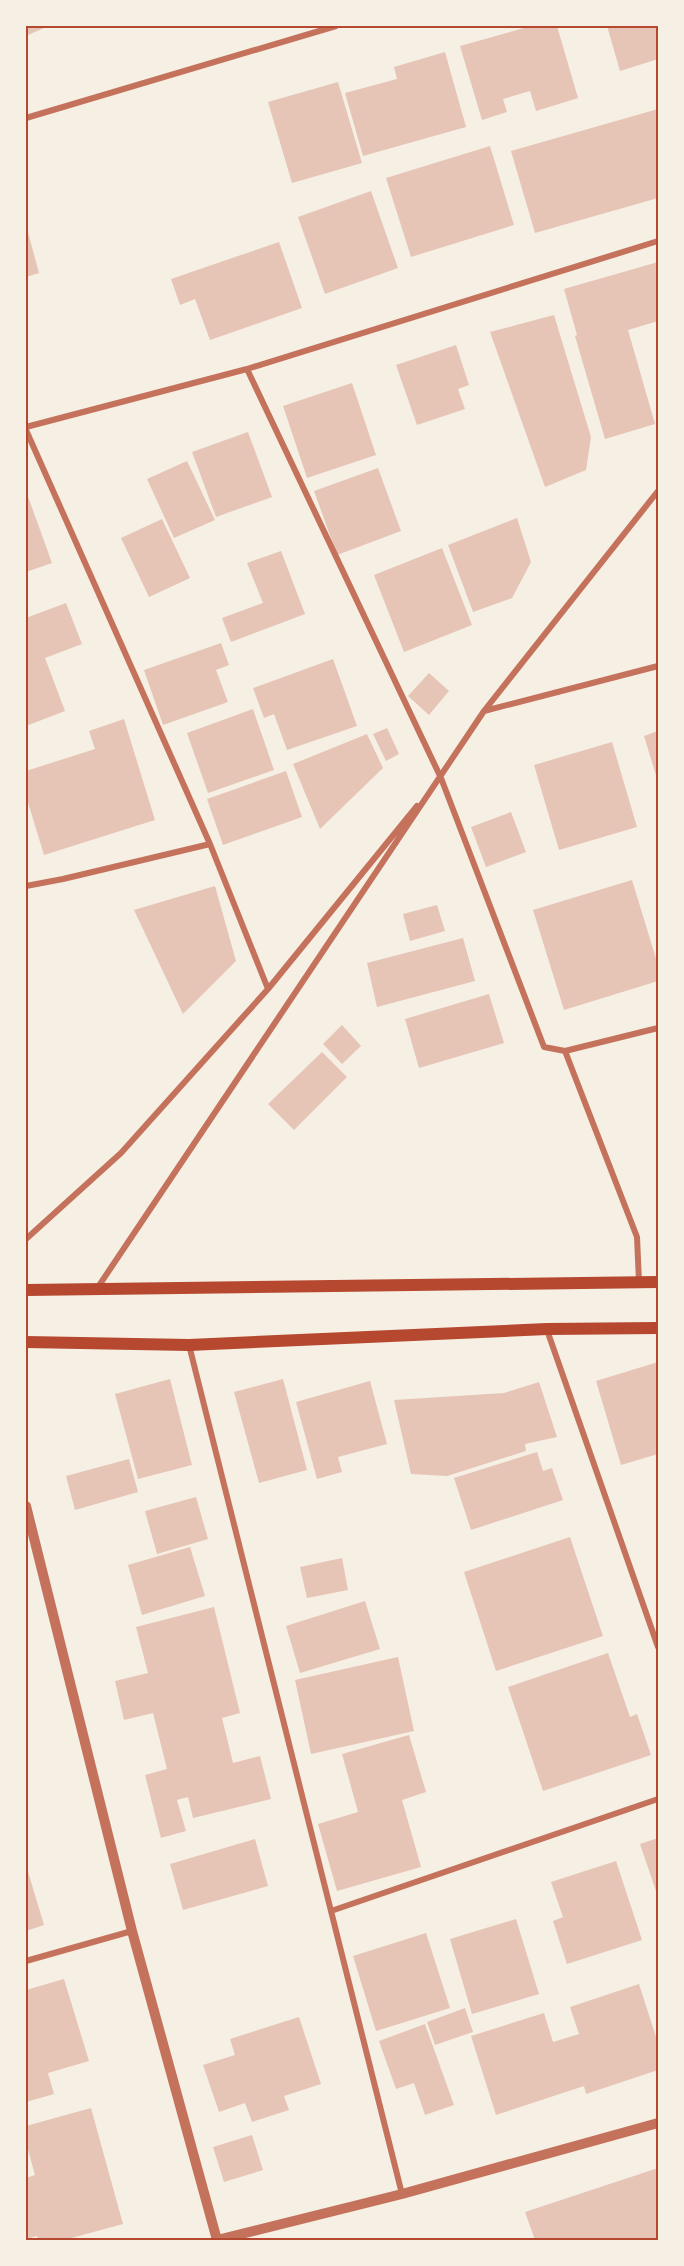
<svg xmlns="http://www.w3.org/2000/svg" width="684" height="2266" font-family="'DejaVu Sans',sans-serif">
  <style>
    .building { fill: #e6c5b7 }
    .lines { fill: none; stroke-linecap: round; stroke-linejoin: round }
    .minor { stroke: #c5725c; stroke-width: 6 }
    .tertiary { stroke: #c5725c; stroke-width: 10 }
    .secondary { stroke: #b5482f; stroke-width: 12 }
    .neatline { fill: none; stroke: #b5482f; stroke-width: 2 }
  </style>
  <rect width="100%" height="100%" fill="#f6efe4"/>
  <path class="building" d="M26,26h19l1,1 -20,9z
    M531,26h26l21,72 -42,13 -6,-20 -27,8 4,13 -25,8 -22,-74z
    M607,26h51v33l-38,12z
    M445,52l21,75 -103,29 -18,-63 52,-14 -3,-12z
    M338,82l24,81 -70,20 -24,-81z
    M658,109v89l-123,35 -24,-82z
    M490,146l24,79 -103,32 -25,-79z
    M371,191l27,77 -73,26 -27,-77z
    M26,225l13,48 -13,4z
    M279,242l23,66 -92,32 -15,-41 -15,6 -9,-26z
    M658,262v59l-30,9 27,94 -50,15 -30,-103 2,-1 -13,-46z
    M554,315l37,122 -5,33 -41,17 -55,-155z
    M456,345l13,40 -11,4 7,20 -48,16 -21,-60z
    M352,383l24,72 -69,23 -24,-72z
    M248,432l24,65 -56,20 -24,-65z
    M187,461l28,59 -41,18 -27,-59z
    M378,468l23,63 -64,24 -23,-64z
    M26,491l26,72 -26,9z
    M517,518l14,44 -19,36 -39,14 -25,-67z
    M162,519l28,59 -41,19 -28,-59z
    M442,548l30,77 -68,27 -30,-77z
    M281,551l24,63 -74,28 -9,-24 41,-15 -16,-40z
    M66,603l16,41 -37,14 20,53 -39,15v-108z
    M221,643l8,22 -13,5 12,32 -65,23 -19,-55z
    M333,659l24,67 -70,24 -13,-36 -10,4 -11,-30z
    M429,673l20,18 -20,24 -21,-19z
    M253,709l21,61 -66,23 -21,-60z
    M124,719l31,101 -111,35 -18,-59v-25l69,-22 -6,-18z
    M387,728l12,26 -13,7 -13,-27z
    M658,731v51l-14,-46z
    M367,734l16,34 -63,61 -27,-65z
    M612,742l25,85 -78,23 -25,-85z
    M286,771l16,46 -79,28 -16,-46z
    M511,812l15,40 -40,15 -15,-40z
    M632,880l26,85v16l-94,29 -31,-100z
    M215,886l21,75 -53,53 -49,-104z
    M437,905l8,26 -35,10 -7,-27z
    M463,938l12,43 -98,26 -10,-44z
    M489,994l15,49 -85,25 -14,-49z
    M342,1025l19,21 -19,18 -19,-20z
    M322,1052l25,25 -53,53 -26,-26z
    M658,1362v92l-37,11 -25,-84z
    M170,1379l22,86 -54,14 -23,-85z
    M283,1379l24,91 -48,13 -25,-91z
    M370,1381l17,63 -49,13 4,15 -25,7 -21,-77z
    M539,1382l18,55 -32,7 1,7 -79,25 -36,-2 -17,-74 110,-7z
    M537,1452l6,19 9,-3 11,32 -92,30 -17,-52z
    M129,1459l9,33 -63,18 -9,-34z
    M196,1497l12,42 -51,15 -12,-43z
    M570,1537l33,99 -107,35 -32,-99z
    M190,1547l15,49 -63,19 -14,-50z
    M342,1558l6,32 -41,8 -7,-31z
    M365,1601l15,48 -80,24 -14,-47z
    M214,1607l26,106 -18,5 11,45 27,-7 11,43 -78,19 -5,-21 -11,3 9,31 -25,7 -16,-63 22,-6 -14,-56 -29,7 -9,-39 33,-8 -12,-46z
    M608,1653l22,64 7,-3 14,41 -108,36 -35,-104z
    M398,1657l16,74 -103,23 -16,-74z
    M409,1735l17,57 -24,8 19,67 -84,24 -19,-67 40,-12 -16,-58z
    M658,1838v59l-18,-53z
    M255,1839l13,47 -85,24 -13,-46z
    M616,1861l26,79 -75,24 -14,-43 10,-4 -12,-35z
    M26,1865l18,60 -18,6z
    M516,1919l23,75 -67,20 -22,-75z
    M426,1933l24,75 -74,23 -23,-75z
    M64,1979l25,82 -41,12 6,21 -28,8v-112z
    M639,1984l19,59v27l-72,24 -2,-8 -88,29 -25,-79 73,-23 9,29 26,-8 -9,-27z
    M465,2008l8,24 -38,13 -8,-23z
    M299,2017l22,67 -37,12 5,14 -37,12 -7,-19 -26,9 -16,-47 32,-10 -5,-16z
    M425,2024l29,81 -29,10 -11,-32 -18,6 -17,-48z
    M91,2108l32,116 -59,16h-26l-1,-4 -11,3v-61l9,-3 -9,-33v-16z
    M252,2135l11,35 -39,12 -11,-35z
    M658,2168v72h-123l-10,-28z"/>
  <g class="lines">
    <path class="minor" d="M26,118l310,-92
      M247,369l194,409 103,269 21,4 93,-23
      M26,427l221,-58 411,-128
      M26,430l184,414 58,145
      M484,711l174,-45
      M26,886l37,-7 147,-35
      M565,1051l72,186 2,45
      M26,1239l95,-86 147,-164 149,-183
      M96,1290l388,-579 174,-220
      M547,1330l111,317
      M189,1345l213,849
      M331,1911l327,-112
      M26,1961l106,-30"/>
    <path class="tertiary" d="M26,1506l106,425 85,309
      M217,2240l185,-46 256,-71"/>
    <path class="secondary" d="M26,1290l632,-8
      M26,1342l163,3 358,-16 111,-1"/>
  </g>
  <rect width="684" height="2266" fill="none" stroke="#f6efe4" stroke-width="54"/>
  <rect x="27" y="27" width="630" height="2212" class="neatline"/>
</svg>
